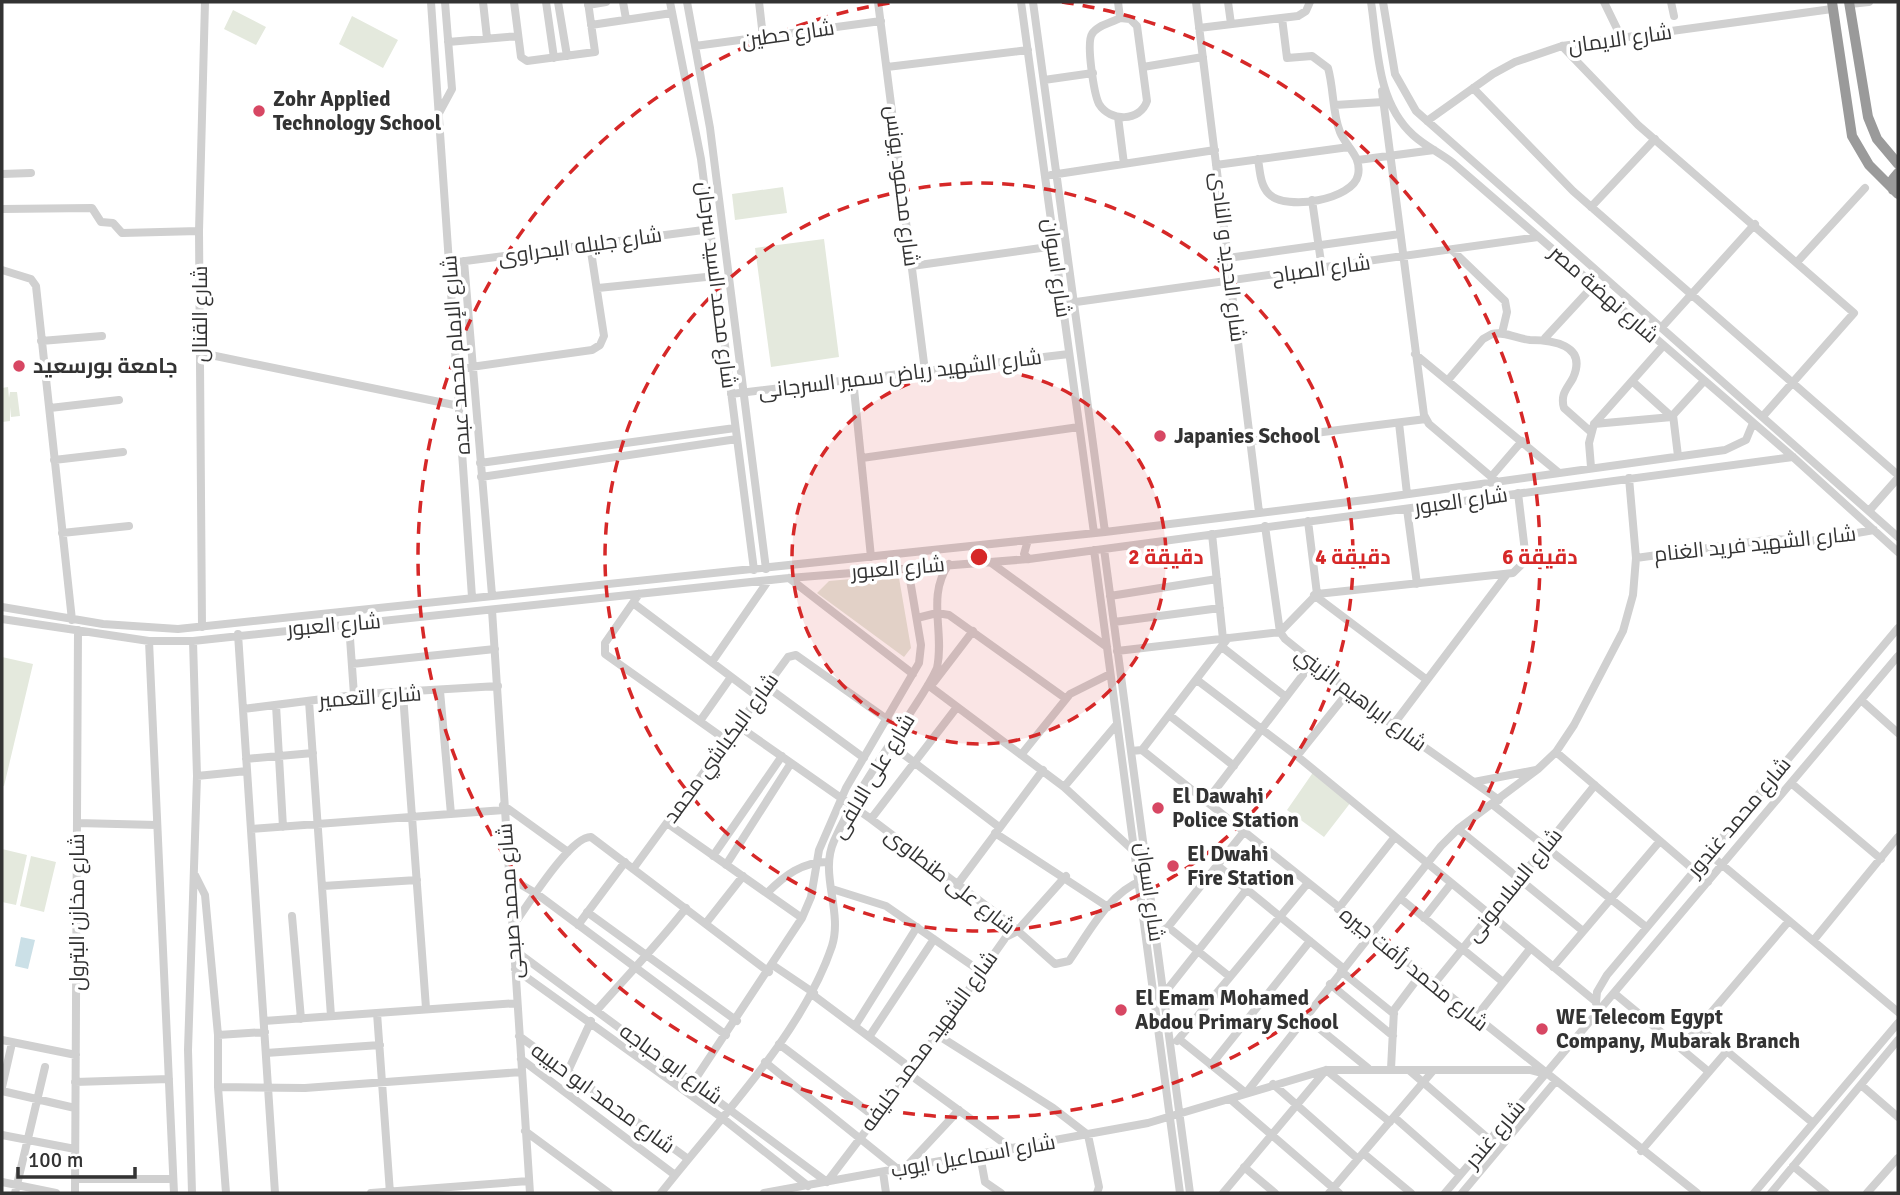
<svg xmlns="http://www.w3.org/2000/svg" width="1900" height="1195" font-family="Signika,Cairo,sans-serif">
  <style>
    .green { fill: #e4e9dd }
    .water { fill: #cbe0e7 }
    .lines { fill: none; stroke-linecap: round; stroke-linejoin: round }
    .minor { stroke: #d0d0d0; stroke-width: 8 }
    .highway { stroke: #9a9a9a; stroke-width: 10 }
    .ring { fill: none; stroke: #d62828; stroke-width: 3.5; stroke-dasharray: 12 9 }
    .poi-dot { fill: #d74763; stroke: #fff; stroke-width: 2.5 }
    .labels { text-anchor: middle; stroke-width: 7; stroke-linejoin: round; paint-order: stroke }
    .street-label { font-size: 21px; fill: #333; stroke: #fff }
    .poi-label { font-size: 21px; font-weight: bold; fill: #333; stroke: #fff; text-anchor: start }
    .centre { fill: #d62828; stroke: #fff; stroke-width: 3.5 }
    .ring-label { font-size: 21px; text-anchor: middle; font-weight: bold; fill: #d62828; stroke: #fff; stroke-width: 7; stroke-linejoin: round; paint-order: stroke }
  </style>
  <rect width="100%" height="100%" fill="#fff"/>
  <path class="green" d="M233,10l33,17 -10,18 -32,-16z
    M352,16l46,24 -15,28 -44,-24z
    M783,187l4,26 -52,7 -3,-26z
    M824,239l15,118 -68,10 -16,-119z
    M8,387l1,11 1,-6h7l3,24 -9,1 -1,-10v14l-8,1v-34z
    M896,575l3,3 12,70 -7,9 -87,-64 12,-12z
    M2,657l31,7 -29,122h-2z
    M1314,771l37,31 -27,35 -37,-27z
    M2,849l25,6 -11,50 -14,-3z
    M31,856l25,6 -12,50 -24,-6z"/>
  <path class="water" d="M21,937l14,3 -7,29 -13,-3z"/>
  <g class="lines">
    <path class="minor" d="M431,2l41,595
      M483,2l4,36
      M514,2l7,55 6,4 68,-9 -7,-50
      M546,2l8,56
      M558,2l9,54
      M623,2l3,17
      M670,2l31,157 53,411
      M687,2l23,126 56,441
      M759,2l4,35
      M878,2l47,369
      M1021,2l73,531
      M1033,2l72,530
      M1118,2l2,16
      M1196,2l63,510
      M1228,2l3,22
      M1371,2c7,45 5,99 42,133 12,11 27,18 40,28l340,294 105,95
      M1383,2l12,72 21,37 482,426
      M1604,2l18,37
      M1671,2l3,14
      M1850,4l19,-2
      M588,5l18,-3
      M1120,18l10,1 7,7 10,75c-7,21 -37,21 -48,3 -5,-10 -13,-61 -7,-70 5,-9 19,-11 28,-16z
      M591,25l81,-12
      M1199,28l99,-12 8,-5 4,-9
      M448,42l70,-6
      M695,46l186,-25
      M1562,46l76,79 216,188 -90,102
      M887,67l141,-17
      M1143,67l60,-10
      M1044,80l49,-7
      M1473,88l100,103 325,284
      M1382,91l42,324 5,9 66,56
      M1335,105l48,-3
      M439,113l13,-24 -7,-87
      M1118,117l6,47
      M1427,121l66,-47 22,-12 47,-16 270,-37
      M1258,159c2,12 2,26 11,35 17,17 84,6 89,-19 4,-19 -12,-28 -18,-43 -8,-20 -6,-43 -12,-64l-16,-12 -25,2 -5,-40
      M1358,160l76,-10
      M1216,165l133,-18
      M2,174l29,-1
      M1051,175l164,-25
      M1312,200l10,69
      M1591,207l64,-68
      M2,209l90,-1 9,14 12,1 9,10 77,-2
      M1452,250l53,51 2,11 -5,21
      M1228,258l172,-24
      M464,261l28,334
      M1798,261l67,-73
      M450,263l261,-34
      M912,266l143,-20
      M2,270l29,9 5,7 36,334
      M598,288l118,-12
      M1069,303l469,-66
      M1662,327l93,-103
      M1545,338l49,-53
      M41,341l61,-5
      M201,353l258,53
      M1415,354l143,118
      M457,369l135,-19 8,-5 4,-9 -14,-91
      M853,379l18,178
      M1448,380l35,-41 9,-5c13,-3 25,5 38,6 21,0 58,4 43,38 -6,11 -13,16 -9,30l27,24
      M1632,381l40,36
      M731,394l338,-40
      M50,408l69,-8
      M1399,423l8,71
      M1594,424l78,-7
      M1251,441l175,-22
      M1678,456l-5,-41 31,-34
      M862,458l217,-31
      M54,460l69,-8
      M480,463l255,-35
      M1591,467l-2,-24 5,-19 69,-78
      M481,477l256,-38
      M1491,477l31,-36
      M1407,509l10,75
      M1869,511l29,-33
      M1308,521l9,73
      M1265,526l15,106 5,7 97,78 117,83
      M62,533l67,-7
      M1212,534l11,105
      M1028,540l-4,14 5,5
      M1104,549l86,644
      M1094,550l86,643
      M1636,558l137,-19 38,2 63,-11
      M990,562l117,85
      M789,578l124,96
      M639,594l-34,49v11l121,86
      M1314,595l113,85
      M1110,596l107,-17
      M633,603l125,94
      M2,607l101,17 75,5 927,-97 268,-33 352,-49 21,-10 7,-17
      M492,610l38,583
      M917,618l20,-5 12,2 116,83
      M2,619l147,22h44l596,-63 240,-19 764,-102
      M1114,622l106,-14
      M349,624l5,71
      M202,627l-3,-396 6,-229
      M238,634l37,559
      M149,641l25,552
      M1222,647l64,50
      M1117,651l163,-19 37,-38 196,-21 13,-13 -8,-67
      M712,662l56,-81
      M352,664l143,-15
      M1197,680l100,76 298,245
      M934,682l39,-51
      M928,685l136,102 71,65
      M766,686l98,72
      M440,691l11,123
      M403,694l23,314
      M1861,700l37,33
      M309,701l22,315
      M276,705l7,122
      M243,709l120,-15 135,-8
      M1169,715l65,51
      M700,721l31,-44
      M737,725l134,94 138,104 46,41 14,-3c19,-27 40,-68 72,-80
      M1393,725l114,-151
      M890,744l109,83
      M1142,750l86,-112
      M1131,751l11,-1 555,443
      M1556,752l152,130
      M1021,755l49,-61 40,-20
      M1297,756l52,-65
      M246,759l67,-6
      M197,776l50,-5
      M1474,782l62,-12
      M1791,783l90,76
      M1064,787l53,-63
      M1206,802l106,-139
      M1492,804l154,123
      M503,805l65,47
      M871,819l86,-112
      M77,823l80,2
      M667,823l135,95
      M251,829l253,-19
      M1458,829l125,102
      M995,833l113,74
      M1708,853l190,159
      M713,856l69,-100
      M726,865l65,-102
      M1217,865l126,103
      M633,869l155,-212 8,-2 92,65
      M195,875l10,20 13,140 47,-3
      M508,877l29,17 189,141
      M957,885l86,-115
      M323,886l94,-6
      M832,889l54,17 94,65
      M767,893c18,-18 35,-31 61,-31
      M1400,898l103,84
      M1338,909l56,-71
      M587,912l150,109
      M292,916l9,103
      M1424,918l26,-33
      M706,923l37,-47
      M578,925l47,-63
      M512,927c14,-19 58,-91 79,-90l178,135
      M1168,927l62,50
      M1152,938l16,-11 75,-94
      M1813,941l85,-104
      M513,949l314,233 82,-108 97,-137 10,-5 50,-56
      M774,966l40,27
      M1553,967l107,-126
      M515,969l206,148 87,69
      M1341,971l53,43
      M1330,984l63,52
      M1434,984l161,-199
      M1614,993l95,79
      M813,995l99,74
      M1163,995l84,-106
      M1596,1003l1,-11 10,-17 291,-347
      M597,1010c30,-34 61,-66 89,-102
      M377,1013l13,180
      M1305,1017l63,51
      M1475,1018l55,-69
      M264,1021l253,-18
      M855,1026l62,-99
      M1698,1027l115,96
      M936,1034l117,74 35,27 11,52 -2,6
      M218,1035v52l8,106
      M519,1036l169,123
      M869,1037l65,-98
      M1179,1039l67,54 195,-247 17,-17 80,-60 18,-17 18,-27 49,-94 10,-36 3,-37 -7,-80
      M2,1040l74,15
      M1177,1041l130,-157
      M779,1044l96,73
      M1681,1048l108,-127
      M266,1053l114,-8
      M521,1059l154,116
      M765,1062l134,108
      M1211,1065l99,-124
      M1391,1069l3,-59 27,-36
      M568,1071l23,-50
      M1410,1071l80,69
      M909,1074l103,75
      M694,1081l108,-163 9,-21 8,-47 27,-62 73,-125 2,-18 -13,-77
      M75,1082l94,-3
      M1273,1084l85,75
      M1861,1085l37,32
      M2,1087l10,-44
      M218,1087l87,1 217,-16
      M2,1091l73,17
      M1230,1099l109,94
      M1394,1117l66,58
      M525,1131l84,62
      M2,1135l73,14
      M1641,1151l86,-100
      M1363,1153l48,40
      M980,1155l5,27 16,11
      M1793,1166l33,27
      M1244,1167l31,26
      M905,1168l54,-58
      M883,1172l3,21
      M75,1179h98
      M2,1182l54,11
      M15,1193l30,-126
      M75,1193l3,-563
      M192,1193l-4,-143 9,-274 -4,-135
      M371,1193l158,-12
      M661,1193c57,-73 142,-160 171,-247 11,-35 -13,-72 2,-105 19,-43 47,-83 73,-123 10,-16 22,-32 30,-50 8,-36 -11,-72 12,-104
      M764,1193l384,-70 178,-53h204l15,4
      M1223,1193l103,-123 64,52
      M1329,1193l103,-121
      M1445,1193l453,-537
      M1462,1193l93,-111
      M1754,1193l144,-170
      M1771,1193l127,-153
      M1867,1193l31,-35"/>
    <path class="highway" d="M1832,2l20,134 17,29 29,29
      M1849,2l19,115 9,22 21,25
      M1893,190v-11l5,-6"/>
  </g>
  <circle cx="979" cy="557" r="187" fill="#d62828" fill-opacity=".12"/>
  <g class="ring">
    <circle cx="979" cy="557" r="187"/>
    <circle cx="979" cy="557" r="374"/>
    <path d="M1062 2A561 561 0 1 1 896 2"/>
  </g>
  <g class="poi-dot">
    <circle cx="259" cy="111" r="7"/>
    <circle cx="19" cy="366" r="7"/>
    <circle cx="1160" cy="436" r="7"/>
    <circle cx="1158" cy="808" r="7"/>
    <circle cx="1173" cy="866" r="7"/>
    <circle cx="1121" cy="1010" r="7"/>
    <circle cx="1542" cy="1029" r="7"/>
  </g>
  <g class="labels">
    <g class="street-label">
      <text transform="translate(788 34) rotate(-8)" y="7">شارع حطين</text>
      <text transform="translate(1620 39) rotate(-8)" y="7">شارع الايمان</text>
      <text transform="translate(902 186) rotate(83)" y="7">شارع محمود يونس</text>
      <text transform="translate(580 246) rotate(-8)" y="7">شارع جليله البحراوى</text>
      <text transform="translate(1228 257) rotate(83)" y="7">شارع الحديد و النادى</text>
      <text transform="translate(1057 268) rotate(82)" y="7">شارع اسوان</text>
      <text transform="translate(1321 269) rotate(-8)" y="7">شارع الصباح</text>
      <text transform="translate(717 285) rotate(83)" y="7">شارع محمد السيد سرحان</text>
      <text transform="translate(1604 294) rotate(41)" y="7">شارع نهضة مصر</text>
      <text transform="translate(200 314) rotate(-90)" y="7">شارع القنال</text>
      <text transform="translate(456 355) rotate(-94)" y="7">شارع الإمام محمد عبده</text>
      <text transform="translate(900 374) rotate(-7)" y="7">شارع الشهيد رياض سمير السرجانى</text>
      <text transform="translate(1461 501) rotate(-8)" y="7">شارع العبور</text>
      <text transform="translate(1755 544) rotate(-6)" y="7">شارع الشهيد فريد الغنام</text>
      <text transform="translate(898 568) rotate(-5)" y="7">شارع العبور</text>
      <text transform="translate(334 625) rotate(-5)" y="7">شارع العبور</text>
      <text transform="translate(370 697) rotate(-4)" y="7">شارع التعمير</text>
      <text transform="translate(1361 699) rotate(37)" y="7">شارع ابراهيم الزيني</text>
      <text transform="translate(721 748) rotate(-54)" y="7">شارع البكباشي محمد</text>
      <text transform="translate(873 776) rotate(-59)" y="7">شارع على الالفى</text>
      <text transform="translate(1739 817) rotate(-50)" y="7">شارع محمد غندور</text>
      <text transform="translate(950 881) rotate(38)" y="7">شارع على طنطاوى</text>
      <text transform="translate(1514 885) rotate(-51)" y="7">شارع السلامونى</text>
      <text transform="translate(1150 892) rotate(82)" y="7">شارع اسوان</text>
      <text transform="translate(510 901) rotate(-94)" y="7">شارع محمد صبحى</text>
      <text transform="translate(77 912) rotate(-90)" y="7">شارع مخازن البترول</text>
      <text transform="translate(1414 969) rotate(39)" y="7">شارع محمد رأفت جيره</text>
      <text transform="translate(929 1041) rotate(-54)" y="7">شارع الشهيد محمد خليفه</text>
      <text transform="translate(671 1064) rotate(36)" y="7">شارع ابو حباجه</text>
      <text transform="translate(603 1098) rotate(36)" y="7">شارع محمد ابو حبيبه</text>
      <text transform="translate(1495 1134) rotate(-50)" y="7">شارع غندر</text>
      <text transform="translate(973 1156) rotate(-10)" y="7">شارع اسماعيل ايوب</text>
    </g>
    <g class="poi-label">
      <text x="273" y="106">Zohr Applied<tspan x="273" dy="24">Technology School</tspan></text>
      <text x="33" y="373">جامعة بورسعيد</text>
      <text x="1174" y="443">Japanies School</text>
      <text x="1172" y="803">El Dawahi<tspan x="1172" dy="24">Police Station</tspan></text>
      <text x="1187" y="861">El Dwahi<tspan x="1187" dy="24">Fire Station</tspan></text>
      <text x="1135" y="1005">El Emam Mohamed<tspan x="1135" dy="24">Abdou Primary School</tspan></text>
      <text x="1556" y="1024">WE Telecom Egypt<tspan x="1556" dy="24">Company, Mubarak Branch</tspan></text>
    </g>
  </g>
  <circle cx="979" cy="557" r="10" class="centre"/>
  <g class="ring-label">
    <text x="1166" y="564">2 دقيقة</text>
    <text x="1353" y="564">4 دقيقة</text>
    <text x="1540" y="564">6 دقيقة</text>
  </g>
  <rect width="1900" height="1195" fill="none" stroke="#333333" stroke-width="7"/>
  <path d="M18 1167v10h117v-10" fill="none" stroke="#333333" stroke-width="3.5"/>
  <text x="28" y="1167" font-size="21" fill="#333333" stroke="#ffffff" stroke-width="5" paint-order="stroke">100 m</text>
</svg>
